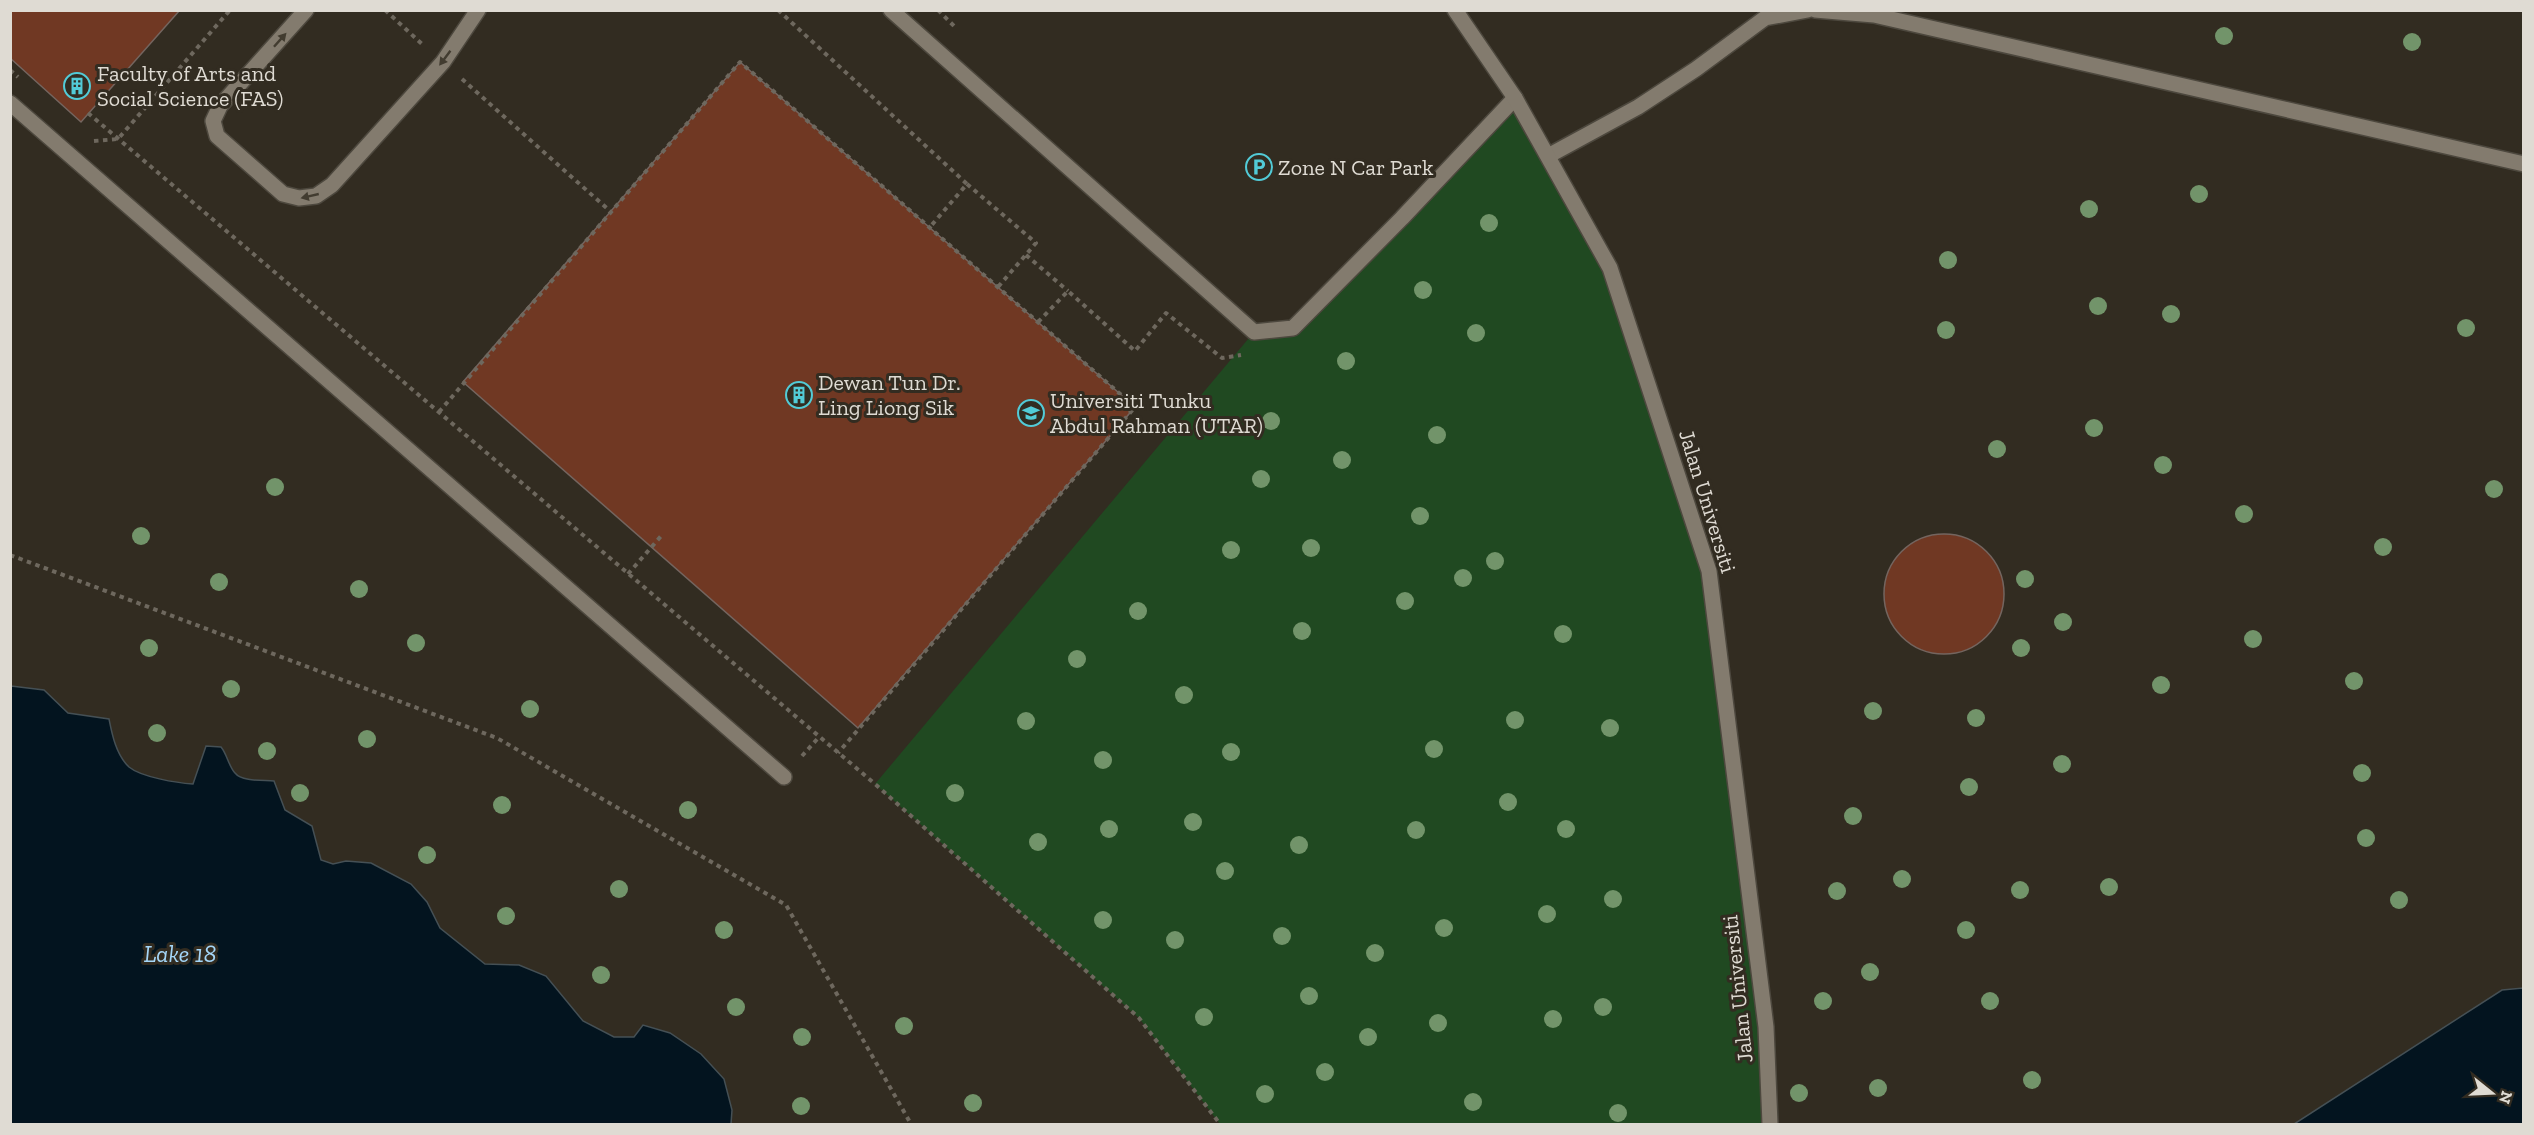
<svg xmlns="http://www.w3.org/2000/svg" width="2534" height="1135" font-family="'Zilla Slab',serif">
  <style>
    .green { fill: #204921 }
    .water { fill: #03141f; stroke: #455055; stroke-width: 1.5 }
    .building { fill: #703823; stroke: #74655f; stroke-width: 1.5 }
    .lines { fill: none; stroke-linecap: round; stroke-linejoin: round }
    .service-casing { stroke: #4d483e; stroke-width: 18 }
    .minor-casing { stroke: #4d483e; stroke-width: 18 }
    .path { stroke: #6e685e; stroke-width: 4; stroke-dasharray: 4.5 4.5; stroke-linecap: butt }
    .service { stroke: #837b6e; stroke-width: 15 }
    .minor { stroke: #837b6e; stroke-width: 15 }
    .tree { fill: #72946a }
    .oneway { fill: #423c30 }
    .labels { text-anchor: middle; stroke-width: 6; stroke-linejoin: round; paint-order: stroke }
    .poi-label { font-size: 22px; fill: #dfdbd3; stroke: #322c21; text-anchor: start }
    .street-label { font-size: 22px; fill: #dfdbd3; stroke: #322c21 }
    .water-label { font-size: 24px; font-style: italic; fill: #a4d6f8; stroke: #322c21 }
  </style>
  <rect width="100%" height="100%" fill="#322c21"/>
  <path class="green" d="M1515,98l95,170 99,303 61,553h-550l-81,-106 -264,-234 379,-452 40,-4z"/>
  <path class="water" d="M11,686l33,4 24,23 41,6c3,15 7,36 20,48 12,10 48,16 64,17l13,-38 15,1c6,7 8,20 14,26 7,9 29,7 39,8l11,29 27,16 9,34 12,4 13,-3 25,2 40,21 16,18 13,26 45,36 34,1 27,11 37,45 31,16h20l9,-12 27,8 31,21 23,25 8,31 -1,14h-720z
    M2523,988v136h-229l208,-134z"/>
  <path class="building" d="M10,10h170l-99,112 -71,-64z
    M740,62l395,345 -277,321 -395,-346z
    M1884 594a60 60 0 1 1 120 0a60 60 0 1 1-120 0Z"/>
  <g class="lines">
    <defs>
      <path id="service" d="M306,10l-86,96 -7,15 4,15 66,58 16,4 17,-2 16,-11 111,-123 35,-52
        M891,10l363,322 39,-4 109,-110 113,-120
        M1815,10l59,5 650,149
        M10,103l774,674
        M1548,156l90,-49 58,-38 69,-51 43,-8"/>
      <path id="minor" d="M1455,10l60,88 95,170 99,303 57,456 4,97"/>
    </defs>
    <use href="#service" class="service-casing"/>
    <use href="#minor" class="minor-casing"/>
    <path class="path" d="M385,10l37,34
      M778,10l189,174 -37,43
      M938,10l17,17
      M10,70l8,7
      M462,79l149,133
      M88,113l787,671 264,234 81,106
      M94,141l24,-2 112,-129
      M967,184l69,59 -38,44
      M1026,255l42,36
      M1038,322l30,-31 67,60 31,-38 56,45 19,-3
      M439,412l301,-350 395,345 -297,346
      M10,555l487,183 289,167 125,219
      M628,574l34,-39
      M802,756l17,-19"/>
    <use href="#service" class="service"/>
    <use href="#minor" class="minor"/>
  </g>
  <g class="tree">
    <circle cx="2224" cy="36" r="9"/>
    <circle cx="2412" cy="42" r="9"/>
    <circle cx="2199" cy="194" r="9"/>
    <circle cx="2089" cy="209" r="9"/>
    <circle cx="1489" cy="223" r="9"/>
    <circle cx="1948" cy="260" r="9"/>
    <circle cx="1423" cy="290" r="9"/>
    <circle cx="2098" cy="306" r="9"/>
    <circle cx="2171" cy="314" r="9"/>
    <circle cx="2466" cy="328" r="9"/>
    <circle cx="1946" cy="330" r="9"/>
    <circle cx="1476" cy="333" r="9"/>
    <circle cx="1346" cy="361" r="9"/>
    <circle cx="1271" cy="421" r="9"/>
    <circle cx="2094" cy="428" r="9"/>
    <circle cx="1437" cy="435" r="9"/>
    <circle cx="1997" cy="449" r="9"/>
    <circle cx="1342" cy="460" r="9"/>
    <circle cx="2163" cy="465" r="9"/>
    <circle cx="1261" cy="479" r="9"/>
    <circle cx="275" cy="487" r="9"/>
    <circle cx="2494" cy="489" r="9"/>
    <circle cx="2244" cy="514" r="9"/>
    <circle cx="1420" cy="516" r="9"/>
    <circle cx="141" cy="536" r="9"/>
    <circle cx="2383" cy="547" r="9"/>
    <circle cx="1311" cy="548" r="9"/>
    <circle cx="1231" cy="550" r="9"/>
    <circle cx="1495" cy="561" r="9"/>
    <circle cx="1463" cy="578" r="9"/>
    <circle cx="2025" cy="579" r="9"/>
    <circle cx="219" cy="582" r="9"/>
    <circle cx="359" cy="589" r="9"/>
    <circle cx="1405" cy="601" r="9"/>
    <circle cx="1138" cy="611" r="9"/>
    <circle cx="2063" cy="622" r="9"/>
    <circle cx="1302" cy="631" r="9"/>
    <circle cx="1563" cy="634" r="9"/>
    <circle cx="2253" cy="639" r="9"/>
    <circle cx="416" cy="643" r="9"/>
    <circle cx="149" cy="648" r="9"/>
    <circle cx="2021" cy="648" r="9"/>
    <circle cx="1077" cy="659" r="9"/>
    <circle cx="2354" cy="681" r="9"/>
    <circle cx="2161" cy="685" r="9"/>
    <circle cx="231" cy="689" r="9"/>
    <circle cx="1184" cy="695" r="9"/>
    <circle cx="530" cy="709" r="9"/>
    <circle cx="1873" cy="711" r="9"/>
    <circle cx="1976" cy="718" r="9"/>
    <circle cx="1515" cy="720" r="9"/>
    <circle cx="1026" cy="721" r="9"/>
    <circle cx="1610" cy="728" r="9"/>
    <circle cx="157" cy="733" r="9"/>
    <circle cx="367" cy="739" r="9"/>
    <circle cx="1434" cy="749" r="9"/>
    <circle cx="267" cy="751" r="9"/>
    <circle cx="1231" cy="752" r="9"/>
    <circle cx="1103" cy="760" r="9"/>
    <circle cx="2062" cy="764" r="9"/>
    <circle cx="2362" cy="773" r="9"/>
    <circle cx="1969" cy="787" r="9"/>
    <circle cx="300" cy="793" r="9"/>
    <circle cx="955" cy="793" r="9"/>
    <circle cx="1508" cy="802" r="9"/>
    <circle cx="502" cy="805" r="9"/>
    <circle cx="688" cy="810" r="9"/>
    <circle cx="1853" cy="816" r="9"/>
    <circle cx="1193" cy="822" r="9"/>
    <circle cx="1109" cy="829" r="9"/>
    <circle cx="1566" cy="829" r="9"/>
    <circle cx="1416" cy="830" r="9"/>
    <circle cx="2366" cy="838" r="9"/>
    <circle cx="1038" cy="842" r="9"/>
    <circle cx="1299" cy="845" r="9"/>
    <circle cx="427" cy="855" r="9"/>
    <circle cx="1225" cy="871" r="9"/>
    <circle cx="1902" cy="879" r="9"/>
    <circle cx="2109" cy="887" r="9"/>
    <circle cx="619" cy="889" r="9"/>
    <circle cx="2020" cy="890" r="9"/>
    <circle cx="1837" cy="891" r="9"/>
    <circle cx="1613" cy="899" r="9"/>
    <circle cx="2399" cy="900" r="9"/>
    <circle cx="1547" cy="914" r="9"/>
    <circle cx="506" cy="916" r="9"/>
    <circle cx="1103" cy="920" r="9"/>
    <circle cx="1444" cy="928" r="9"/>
    <circle cx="724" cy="930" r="9"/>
    <circle cx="1966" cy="930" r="9"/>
    <circle cx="1282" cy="936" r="9"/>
    <circle cx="1175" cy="940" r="9"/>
    <circle cx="1375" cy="953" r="9"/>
    <circle cx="1870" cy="972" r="9"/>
    <circle cx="601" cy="975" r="9"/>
    <circle cx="1309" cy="996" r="9"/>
    <circle cx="1823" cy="1001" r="9"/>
    <circle cx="1990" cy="1001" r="9"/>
    <circle cx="736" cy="1007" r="9"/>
    <circle cx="1603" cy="1007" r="9"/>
    <circle cx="1204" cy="1017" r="9"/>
    <circle cx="1553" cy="1019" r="9"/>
    <circle cx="1438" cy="1023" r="9"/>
    <circle cx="904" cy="1026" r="9"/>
    <circle cx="802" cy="1037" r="9"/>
    <circle cx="1368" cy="1037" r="9"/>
    <circle cx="1325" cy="1072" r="9"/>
    <circle cx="2032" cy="1080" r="9"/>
    <circle cx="1878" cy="1088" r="9"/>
    <circle cx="1799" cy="1093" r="9"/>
    <circle cx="1265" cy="1094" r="9"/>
    <circle cx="1473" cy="1102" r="9"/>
    <circle cx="973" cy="1103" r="9"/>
    <circle cx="801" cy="1106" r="9"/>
    <circle cx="1618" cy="1113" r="9"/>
  </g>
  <defs><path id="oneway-solid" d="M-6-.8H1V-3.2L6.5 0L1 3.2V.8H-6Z" transform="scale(1.5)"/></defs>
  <g class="oneway">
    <use href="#oneway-solid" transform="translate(280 40) rotate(-48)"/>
    <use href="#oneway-solid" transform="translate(445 58) rotate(127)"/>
    <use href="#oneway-solid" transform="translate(310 196) rotate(167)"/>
  </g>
  <defs>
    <symbol id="building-ring" viewBox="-11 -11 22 22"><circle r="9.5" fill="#322c21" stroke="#52cbd7" stroke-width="1.5"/><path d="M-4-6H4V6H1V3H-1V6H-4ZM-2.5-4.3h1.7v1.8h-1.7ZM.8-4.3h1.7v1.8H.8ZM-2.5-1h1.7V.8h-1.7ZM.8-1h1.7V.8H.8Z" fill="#52cbd7"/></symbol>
    <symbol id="parking-ring" viewBox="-11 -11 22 22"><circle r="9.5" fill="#322c21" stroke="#52cbd7" stroke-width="1.5"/><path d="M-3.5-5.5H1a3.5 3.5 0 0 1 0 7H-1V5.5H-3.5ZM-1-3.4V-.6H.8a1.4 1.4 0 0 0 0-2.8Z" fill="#52cbd7"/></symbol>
    <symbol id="university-ring" viewBox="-11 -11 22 22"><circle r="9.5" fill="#322c21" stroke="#52cbd7" stroke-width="1.5"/><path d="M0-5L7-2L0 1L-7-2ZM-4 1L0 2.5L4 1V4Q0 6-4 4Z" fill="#52cbd7"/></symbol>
  </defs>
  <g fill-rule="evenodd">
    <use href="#building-ring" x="62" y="71" width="30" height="30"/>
    <use href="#parking-ring" x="1244" y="152" width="30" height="30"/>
    <use href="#building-ring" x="784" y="380" width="30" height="30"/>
    <use href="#university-ring" x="1016" y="398" width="30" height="30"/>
  </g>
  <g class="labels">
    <g class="poi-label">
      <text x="97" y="81">Faculty of Arts and<tspan x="97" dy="25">Social Science (FAS)</tspan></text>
      <text x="1278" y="175">Zone N Car Park</text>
      <text x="818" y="390">Dewan Tun Dr.<tspan x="818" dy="25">Ling Liong Sik</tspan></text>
      <text x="1050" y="408">Universiti Tunku<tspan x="1050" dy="25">Abdul Rahman (UTAR)</tspan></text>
    </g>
    <g class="street-label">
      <text transform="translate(1708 501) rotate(73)" y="8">Jalan Universiti</text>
      <text transform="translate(1737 989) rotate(-96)" y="8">Jalan Universiti</text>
    </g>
    <g class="water-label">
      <text x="180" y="962">Lake 18</text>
    </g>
  </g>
  <rect width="2534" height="1135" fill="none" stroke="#dfdbd3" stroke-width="24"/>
  <g transform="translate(2492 1093) rotate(108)" stroke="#322c21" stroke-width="4.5" paint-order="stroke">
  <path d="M0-4.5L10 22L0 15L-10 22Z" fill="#dfdbd3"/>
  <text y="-9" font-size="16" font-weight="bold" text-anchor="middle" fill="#dfdbd3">N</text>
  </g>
</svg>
